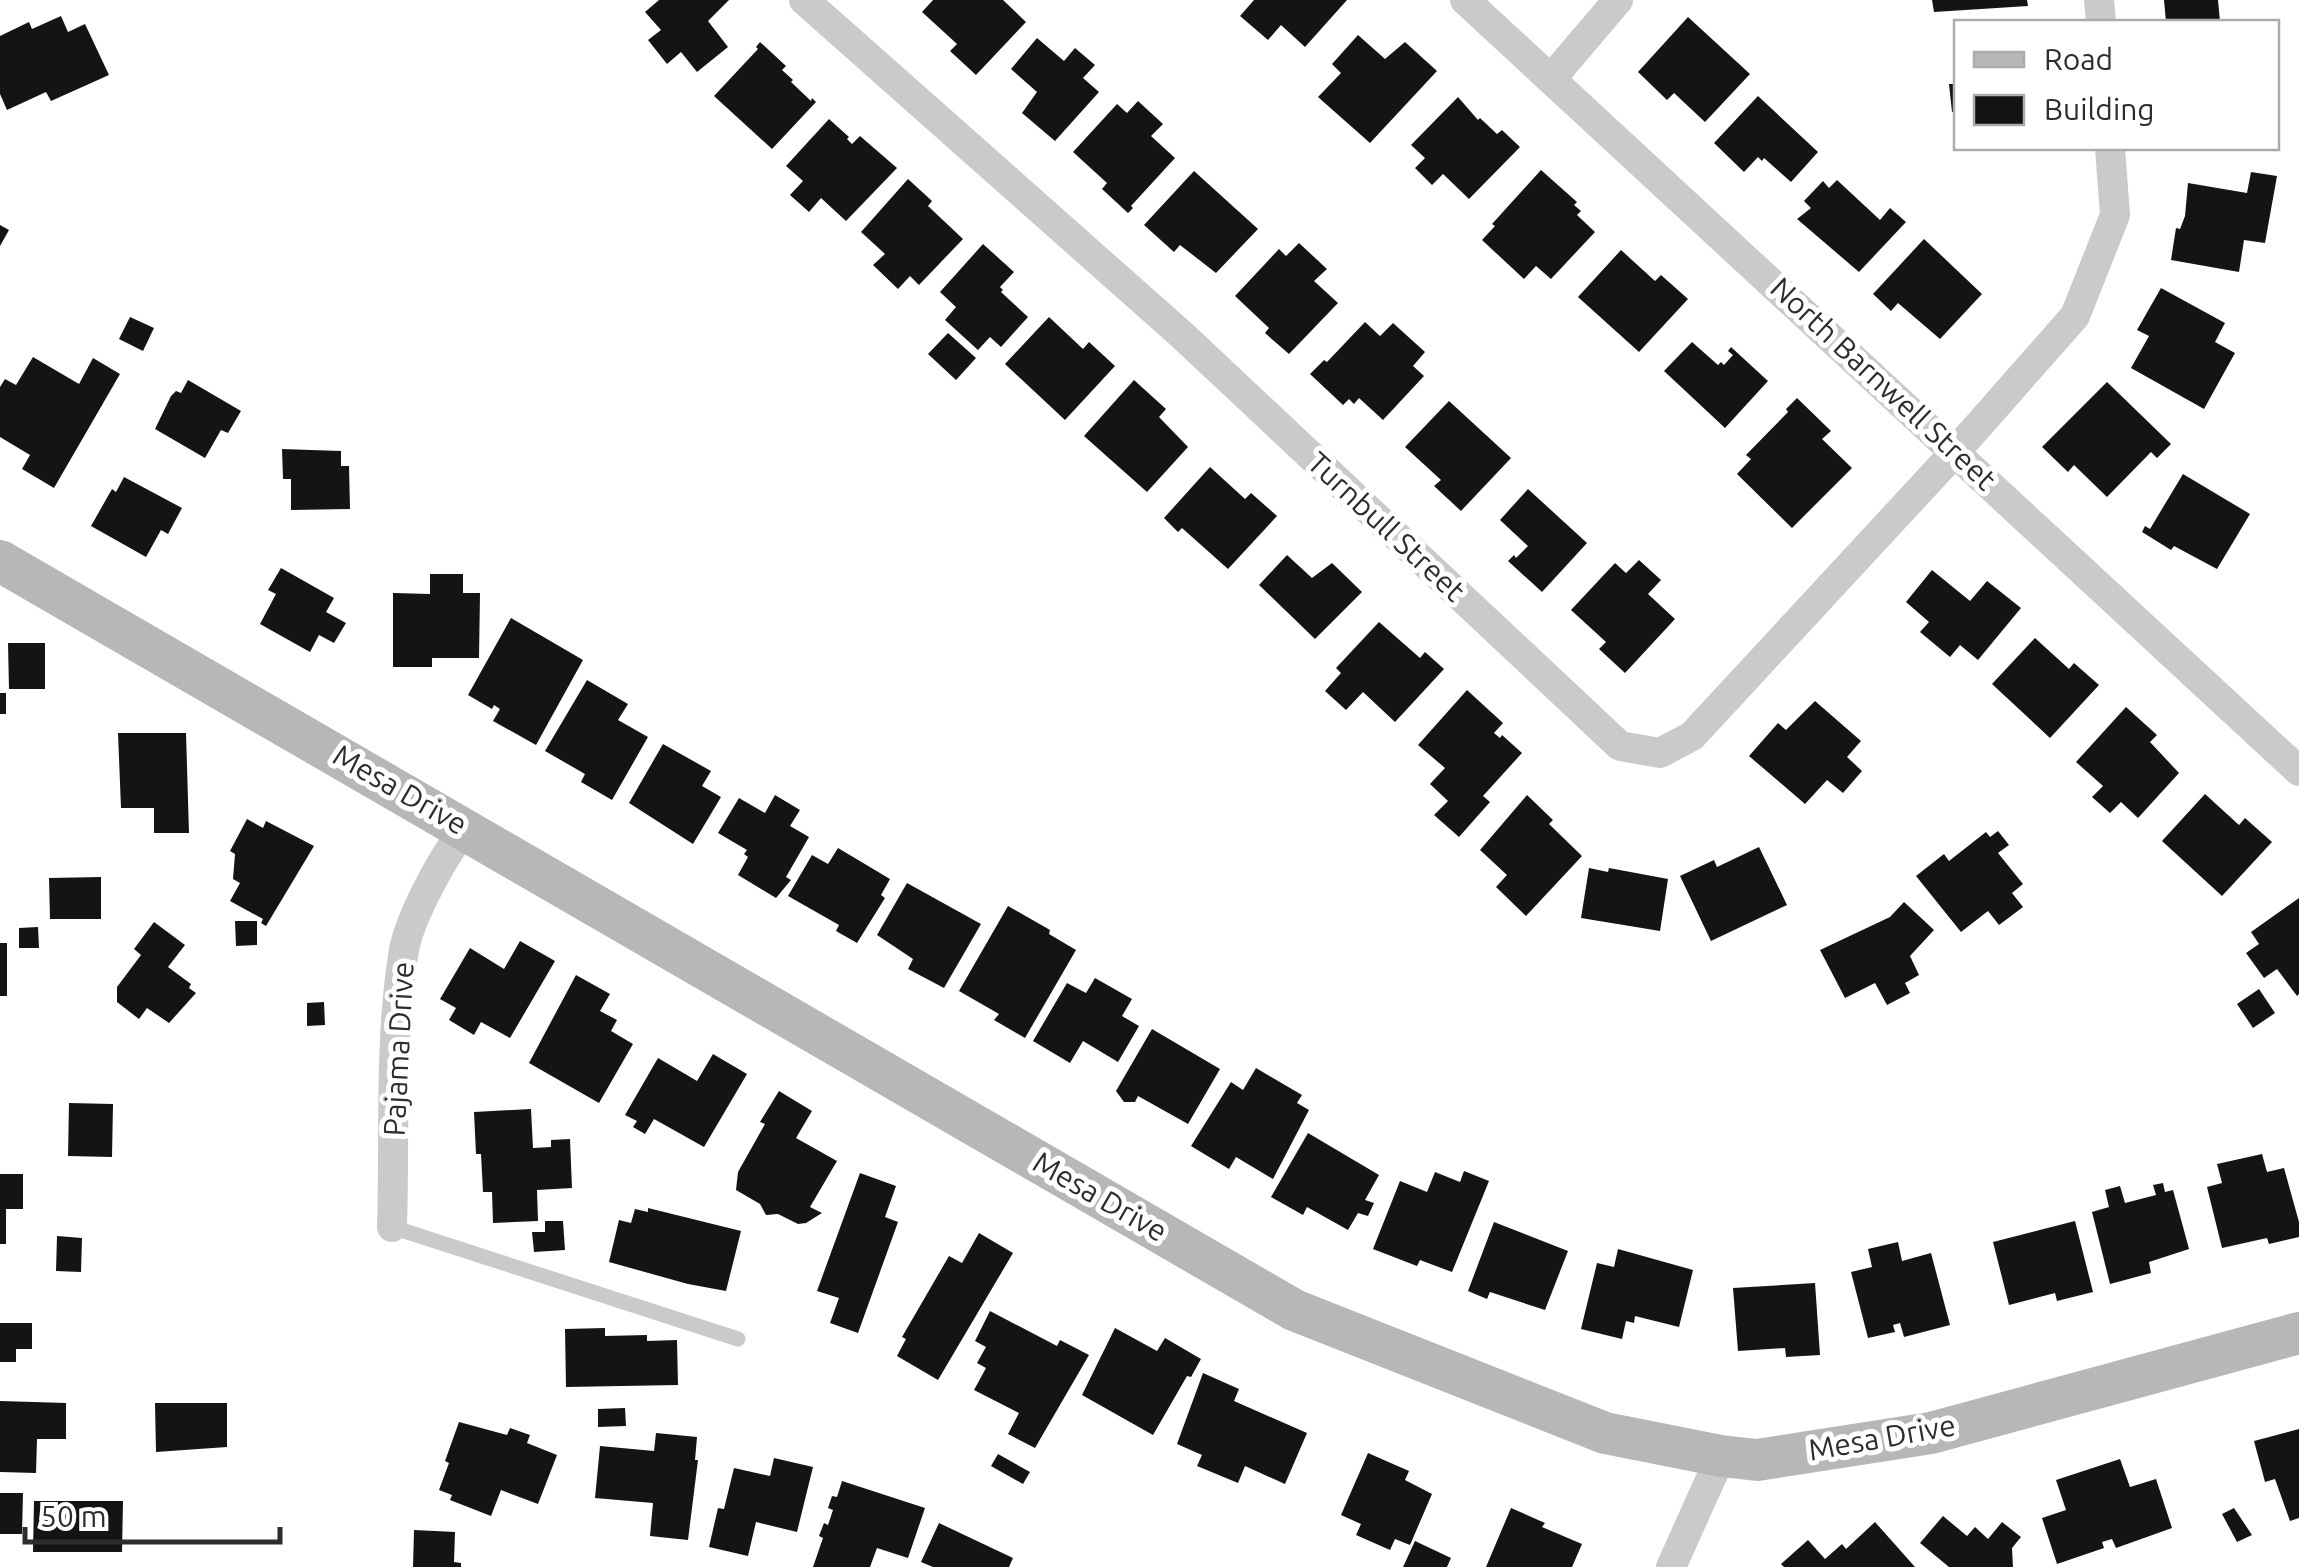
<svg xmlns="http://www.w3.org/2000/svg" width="2299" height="1567" font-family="Ubuntu,sans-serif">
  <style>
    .building { fill: #141414 }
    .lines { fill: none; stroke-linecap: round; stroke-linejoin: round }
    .lane { stroke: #cacaca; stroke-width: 15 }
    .street { stroke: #cacaca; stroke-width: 30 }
    .secondary { stroke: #b7b7b7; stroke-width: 42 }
    .labels { text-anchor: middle; stroke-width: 10; stroke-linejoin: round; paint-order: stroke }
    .street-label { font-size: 30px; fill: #2d2d2d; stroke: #fff }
  </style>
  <rect width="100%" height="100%" fill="#fff"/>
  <path class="building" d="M659,0h70l-21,21 20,26 -31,25 -16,-20 -14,12 -19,-24 13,-10 -16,-18z
    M933,0h70l23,22 -50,53 -26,-24 7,-7 -35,-32z
    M1254,0h93l-42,47 -24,-22 -13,15 -28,-24z
    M1932,0h95l1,6 -94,6z
    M2164,0h54l2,22h-54z
    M61,16l7,16 17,-8 24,51 -58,26 -5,-9 -39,18 -7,-16v-58l29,-14 3,7z
    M1688,17l62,57 -45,48 -31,-29 -7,7 -29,-28z
    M1358,35l27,24 20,-17 32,29 -67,72 -52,-46 23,-24 -9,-9z
    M1037,38l27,23 11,-13 20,17 -12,13 16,14 -44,49 -33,-28 15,-21 -26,-23z
    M760,42l26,24 -4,4 11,10 -2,2 20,19 1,-3 4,4 -44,47 -58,-53 44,-47 -2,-2z
    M1949,84h7v27l-4,1z
    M1758,96l60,56 -27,30 -27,-24 -2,3 -4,-4 -14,15 -30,-29z
    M1458,97l20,23 2,-2 17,16 5,-4 18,17 -51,52 -26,-25 -11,11 -17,-17 10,-10 -14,-13z
    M1138,101l25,23 -12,12 24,22 -44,48 2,2 -5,5 -26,-24 5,-6 -34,-31 44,-48 10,9z
    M829,119l20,18 -2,2 5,5 8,-8 37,32 -51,53 -25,-23 -12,14 -19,-17 13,-14 -17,-15z
    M1541,170l36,32 -3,3 7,6 -4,4 18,17 -44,47 -15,-13 -12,13 -42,-39 13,-14 -3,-2z
    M1194,171l64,58 -42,44 -36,-28 -6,7 -30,-27z
    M2251,172l26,4 -12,67 -21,-3 -5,32 -68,-12 5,-32 4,1 5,-13 3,-33 59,10z
    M908,179l24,22 -4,5 35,33 -44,46 -9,-9 -12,13 -25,-24 12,-11 -24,-22z
    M1837,180l43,40 10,-12 16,14 -47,50 -62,-53 14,-11 -7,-7 19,-20 6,7z
    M0,225l9,5 -9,16z
    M1924,239l58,55 -42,45 -42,-36 -7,8 -18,-17z
    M1299,243l28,26 -13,12 24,22 -49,51 -24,-21 4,-5 -34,-32 44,-47 7,7z
    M983,244l31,28 -14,15 3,3 -2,2 27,25 -27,30 -11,-10 -12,13 -33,-30 11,-13 -16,-15z
    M1621,250l34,31 6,-6 27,24 -49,53 -61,-55z
    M2161,288l64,35 -10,19 20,11 -31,56 -73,-41 18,-32 -12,-6z
    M130,317l24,11 -11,23 -24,-12z
    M1049,317l34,32 6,-7 26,24 -50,54 -60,-56z
    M1365,322l15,14 13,-13 32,29 -12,14 11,10 -41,44 -24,-22 -5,6 -5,-5 -6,6 -33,-31 14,-14 3,2z
    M948,333l28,25 -20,22 -28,-26z
    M1692,342l26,23 3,-3 3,3 9,-10 -5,-4 3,-4 37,34 -43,47 -61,-57z
    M33,357l46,27 14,-26 27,16 -66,114 -32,-19 8,-14 -30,-18v-50l5,-8 11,6z
    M188,380l53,31 -13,22 -7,-3 -16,28 -50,-29 16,-33 5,-5 5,2z
    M1134,380l32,29 -7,8 29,30 -41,45 -63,-56z
    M2107,382l64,62 -14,14 -6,-6 -44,45 -33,-32 -6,7 -26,-25z
    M1797,398l34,33 -9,8 30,29 -60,60 -55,-54 14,-15 -5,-4 42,-43 -2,-3z
    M1449,401l62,57 -50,53 -27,-25 7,-6 -36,-33z
    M282,449l59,2v15h8l1,43 -59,1v-31h-8z
    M1210,467l35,32 6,-6 26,23 -49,53 -46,-41 -4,4 -14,-14z
    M2183,474l67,40 -33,55 -43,-23 -3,4 -29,-18 3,-6 5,3z
    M124,477l58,31 -14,26 -7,-4 -15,27 -55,-31 21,-37 4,3z
    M1528,489l59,54 -45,49 -34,-31 6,-6 2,3 12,-12 -28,-26z
    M1287,555l25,23 20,-15 30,29 -47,47 -56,-54z
    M1639,560l22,20 -13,14 27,25 -50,54 -26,-24 7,-7 -35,-32 44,-47 11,10z
    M281,568l53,30 -8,14 20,11 -12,20 -15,-8 -9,17 -50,-28 16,-30 -8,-4z
    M1932,570l38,31 17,-20 34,27 -43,52 -18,-15 -10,12 -30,-25 9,-10 -23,-20z
    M430,574h33v19h17l-1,65h-47v9h-39v-74l37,1z
    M511,618l72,42 -47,85 -43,-24 7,-12 -6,-4 -2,4 -24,-14z
    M1379,622l41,36 5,-6 19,17 -49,53 -32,-30 -17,18 -21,-19 16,-18 -5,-5z
    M2035,638l34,31 5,-6 25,22 -49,53 -58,-54z
    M8,643h37v46h-36z
    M587,680l41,24 -10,16 30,17 -36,63 -31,-18 4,-8 -40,-23z
    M1467,690l36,33 -9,10 6,5 2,-3 20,18 -39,43 7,6 -31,35 -25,-22 14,-14 -18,-17 15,-16 -27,-23z
    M0,693h6v21h-6z
    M1815,701l46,40 -14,16 15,14 -19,22 -16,-13 -22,24 -56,-48 29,-33 8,7z
    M2126,707l31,28 -7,7 29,31 -41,45 -17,-16 -11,11 -18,-16 11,-11 -27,-24z
    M118,733h68l3,100h-35v-25h-33z
    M663,744l48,27 -9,15 19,11 -28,47 -64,-41z
    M2205,794l34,31 6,-7 27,24 -50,54 -60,-55z
    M775,795l25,15 -10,16 19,11 -23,40 5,3 -15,18 -38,-23 10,-18 -4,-3 3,-4 -29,-17 21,-35 26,15z
    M1527,795l26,25 -4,4 33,32 -56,60 -30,-29 11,-12 -27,-25z
    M247,819l16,9 3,-7 48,25 -48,80 -5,-3 2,-4 -33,-18 10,-18 -7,-4 2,-25 -5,-3z
    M1998,831l11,14 -11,8 25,31 -11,9 11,14 -24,18 -11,-14 -27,21 -45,-56 28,-22 5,7 37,-29 4,5z
    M1759,847l28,58 -76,36 -31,-65 34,-16 3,7z
    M838,848l52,31 -9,16 4,3 -28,45 -21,-12 3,-6 -51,-29 24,-41 16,9z
    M1589,868l19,4 1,-4 59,11 -8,52 -79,-13z
    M101,877v42h-51l-1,-41z
    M907,883l74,41 -37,64 -36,-19 5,-10 -36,-24z
    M2299,898v96l-2,2 -20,-27 -13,9 -18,-25 13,-9 -8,-12z
    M1904,902l30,28 -24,26 9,19 -14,8 5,10 -23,12 -12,-22 -30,15 -25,-48 70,-33z
    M1008,906l42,24 -1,4 27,16 -51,88 -31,-18 5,-6 -40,-23z
    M235,921h22v24l-21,1z
    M154,922l31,23 -17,22 23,17 -2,4 7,5 -27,30 -22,-15 -8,11 -22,-17v-15l24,-32 -7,-6z
    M38,927l1,21h-20v-20z
    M520,941l35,20 -45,77 -29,-16 -7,13 -25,-15 7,-12 -16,-9 30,-51 34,21z
    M0,943h7v53h-7z
    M576,975l34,19 -10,17 17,9 -6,11 22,13 -34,59 -70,-40z
    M1095,978l37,21 -10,17 17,10 -21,36 -35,-21 -13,22 -37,-22 34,-58 19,10z
    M2259,989l16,24 -22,15 -16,-24z
    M324,1002l1,23 -18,1v-23z
    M1152,1029l68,40 -32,55 -50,-28 -3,6h-11l-8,-11z
    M713,1054l34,20 -43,73 -50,-28 -9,15 -12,-7 4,-6 -12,-6 33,-57 39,23z
    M1256,1068l46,27 -5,8 12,7 -36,69 -37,-22 -7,12 -38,-23 40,-64 12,8z
    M779,1091l33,20 -16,27 41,23 -27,46 12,6 -16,10 -8,1 -20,-10 -12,1 -6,-11 -24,-14 2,-18 27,-48 -5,-2z
    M69,1103l44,1 -1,53 -44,-1z
    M531,1109l2,39 18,-1v-7l19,-1 2,49 -35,2 1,31 -45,2 -1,-31h-9l-2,-38h-5l-2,-42z
    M1308,1133l71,42 -14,25 9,3 -6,13 -10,-3 -10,17 -41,-23 -4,8 -32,-18z
    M2262,1154l5,18 17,-4 15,54v15l-30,7 -2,-6 -45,10 -15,-61 15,-4 -5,-19z
    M1464,1171l25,10 -37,91 -32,-12 -3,6 -44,-17 27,-68 27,11 8,-20 25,10z
    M860,1173l36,13 -11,31 13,5 -40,111 -28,-10 9,-25 -22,-7z
    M0,1174h23v35h-17v35h-6z
    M2163,1183l2,9 8,-2 16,59 -40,13 2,11 -41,11 -18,-72 17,-5 -4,-17 15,-4 5,17 31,-8 -3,-10z
    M648,1208l93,23 -15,60 -38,-7 -79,-22 10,-42 12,3 4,-14 13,3z
    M545,1221h18l2,29 -31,2 -2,-20h13z
    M2075,1221l18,71 -36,9 -2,-8 -46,12 -16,-63z
    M1494,1222l74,29 -23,59 -55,-18 -3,7 -19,-8z
    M979,1233l34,20 -75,127 -41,-24 9,-17 -4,-2 47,-81 13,7z
    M57,1236l25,2 -1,34 -25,-1z
    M1898,1242l4,19 29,-8 19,72 -46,12 -4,-14 -7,2 2,7 -27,6 -17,-66 21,-5 -4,-18z
    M1618,1249l75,21 -14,57 -44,-11 -1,7 -8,-2 -4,18 -41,-10 16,-66 17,4z
    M1815,1283l5,72 -34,2 -1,-9 -47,3 -5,-63z
    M990,1311l67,35 3,-6 29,15 -54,93 -27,-14 11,-21 -45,-23 12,-22 -9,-5 9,-16 -11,-6z
    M0,1323h32v26h-16v13h-16z
    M605,1328v8l42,-1v6l30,-1 1,45 -112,2 -1,-58z
    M1115,1328l42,23 8,-13 36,21 -10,18 -4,-1 -34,59 -71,-40z
    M1203,1373l36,16 -5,12 73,32 -22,51 -40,-18 -7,17 -41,-17 5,-11 -25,-11z
    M0,1401l66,2v36h-29l-1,34 -36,-1z
    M155,1403h72v44l-71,5z
    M625,1408l1,18 -28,1v-18z
    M459,1422l48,13 3,-7 20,7 -3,8 30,12 -19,49 -37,-14 -10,26 -41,-16 2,-5 -13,-5 10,-27 -4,-2z
    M2299,1429v89l-9,3 -15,-42 -10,3 -11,-41z
    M656,1433l41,4 -2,23h3l-10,80 -38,-4 3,-33 -58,-5 5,-52 54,5z
    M1368,1453l41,18 -4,9 27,14 -22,51 -15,-6 -5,11 -34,-15 5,-11 -20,-9z
    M998,1454l32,18 -7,12 -32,-18z
    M774,1458l39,9 -16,65 -41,-10 -8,34 -39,-9 9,-39 6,1 10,-41 36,8z
    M2120,1459l10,28 26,-8 16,49 -56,20 -4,-9 -10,3 2,6 -47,16 -15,-46 24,-8 -10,-30z
    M842,1481l83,27 -17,50 -31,-10 -7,19h-57l10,-29 -4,-2 5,-13 4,2 5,-15 -5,-2 4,-12 5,1z
    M0,1493h23l-1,41h-22z
    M34,1501h89l-1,51h-89z
    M1511,1508l34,15 -3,4 40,17 -10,23h-86z
    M2234,1508l18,27 -15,7 -15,-28z
    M1943,1516l24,20 8,-9 13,12 14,-17 19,15 -9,11 1,19h-64l-29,-24z
    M1875,1522l40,45h-131l-3,-3 27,-24 17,19 17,-15 4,5z
    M939,1523l74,35 -4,9h-76l-12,-5z
    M414,1530l41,2 -1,30 7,1v4h-48z
    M1415,1541l36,17 -4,9h-44z"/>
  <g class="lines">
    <path class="lane" d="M392,1227l346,112"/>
    <path class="street" d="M804,0l378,335 438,411 40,7 32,-17 264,-285 119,-135 40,-101 -5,-67
      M1465,0l834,771
      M2099,0l2,22
      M1551,79l67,-79
      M392,1227c3,-90 -3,-188 12,-277 6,-33 40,-96 62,-122
      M1671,1567l50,-111"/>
    <path class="secondary" d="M0,561l1294,749 311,123 116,23 36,4 174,-27 368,-100"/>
  </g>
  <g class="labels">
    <g class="street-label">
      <text transform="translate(1883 384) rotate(43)" y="10">North Barnwell Street</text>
      <text transform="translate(1386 527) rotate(43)" y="10">Turnbull Street</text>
      <text transform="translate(400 790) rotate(30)" y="10">Mesa Drive</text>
      <text transform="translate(399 1049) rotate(-87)" y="10">Pajama Drive</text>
      <text transform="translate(1100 1197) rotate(30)" y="10">Mesa Drive</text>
      <text transform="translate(1882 1438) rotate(-10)" y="10">Mesa Drive</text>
    </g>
  </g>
  <rect x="1954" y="20" width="325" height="130" fill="#ffffff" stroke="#ababab" stroke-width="2.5"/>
  <rect x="1974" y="52" width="50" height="15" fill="#b7b7b7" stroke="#ababab" stroke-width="2.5"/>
  <text x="2044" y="70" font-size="30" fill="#2d2d2d">Road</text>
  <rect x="1974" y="95" width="50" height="30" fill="#141414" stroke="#ababab" stroke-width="2.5"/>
  <text x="2044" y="120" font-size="30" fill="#2d2d2d">Building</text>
  <path d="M25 1527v15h255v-15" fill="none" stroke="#2d2d2d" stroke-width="5"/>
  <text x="40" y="1527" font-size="30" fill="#2d2d2d" stroke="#ffffff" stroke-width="8" paint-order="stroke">50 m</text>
</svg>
